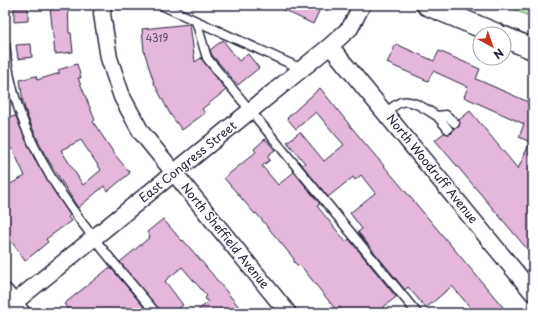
<svg xmlns="http://www.w3.org/2000/svg" width="538" height="318" font-family="'Playpen Sans',sans-serif">
  <style>
    .green { fill: #b6e9aa; stroke: #6c8672 }
    .building { fill: #e4b7db; stroke: #22223b; fill-rule: evenodd }
    .lines { fill: none; stroke-linecap: round; stroke-linejoin: round }
    .service-casing { stroke: #22223b; stroke-width: 11 }
    .minor-casing { stroke: #22223b; stroke-width: 19 }
    .tertiary-casing { stroke: #22223b; stroke-width: 23 }
    .service { stroke: #fff; stroke-width: 8 }
    .minor { stroke: #fff; stroke-width: 16 }
    .tertiary { stroke: #fff; stroke-width: 20 }
    .labels { text-anchor: middle; stroke-width: 3; stroke-linejoin: round; paint-order: stroke }
    .number-label { font-size: 10px; fill: #524763 }
    .street-label { font-size: 12px; fill: #22223b; stroke: #fff }
  </style>
  <rect width="100%" height="100%" fill="#fff"/>
  <filter id="ink" filterUnits="userSpaceOnUse"><feTurbulence type="fractalNoise" baseFrequency=".025" numOctaves="2"/><feDisplacementMap in="SourceGraphic" scale="8" xChannelSelector="R" yChannelSelector="G"/><feConvolveMatrix kernelMatrix="1 2 1 2 8 2 1 2 1" color-interpolation-filters="sRGB"/></filter>
  <g filter="url(#ink)">
    <path class="green" d="M504,5h29v13z"/>
    <path class="building" d="M273,5h49l-9,19z
      M68,6l1,27h2l2,19 -18,2 -5,-47z
      M14,8h14v13l-14,1z
      M190,24l5,38 6,-4 25,32 -24,19 3,4 -23,17 -12,-16 -16,-31 -10,-32 -2,-22z
      M223,40l16,21 9,-7 11,14 -21,17 -26,-30 -2,-5z
      M31,44l1,13 -14,2 -2,-14z
      M396,44l38,17 5,-10 41,18 -4,10 57,25v152l-98,-116 9,-7 5,1 3,-1 1,-5 6,-2v-6l11,-9 48,58 12,-27 -11,-5 5,-13 -60,-27 4,-10 -35,-16 -5,10 -41,-18z
      M77,64l4,14h-3l17,42 -2,2 23,34 14,17 -22,18 -4,-5 -26,22 -34,-55 -16,-35 -5,-16 -3,-22 16,-4 1,4 23,-7 -2,-3zM81,140l20,30 -18,15 -22,-35z
      M320,88l32,40 156,185h-33l-23,-27 -26,22 -18,-21 -3,3 -47,-58 4,-3 -12,-16 25,-20 -14,-18 -6,5 -2,-3 -25,20 -26,-32 3,-2 -18,-21 13,-10 24,29 20,-16 -28,-33 -20,17 -9,-11z
      M16,116l18,42 36,57 -2,2 3,4 -25,18 2,3 -23,19 -20,-29v-45l20,-11 -13,-28 -3,1 -4,-10v-21z
      M265,139l10,11 -8,6 3,4 -8,6 16,19 16,-13 26,32 -3,2 29,36 3,-3 47,58 -20,16h-31l-5,-6 -4,3 -35,-44 -4,-1 -3,-3v-3l-38,-46 -1,1 -31,-36 32,-26 -2,-3z
      M163,219l19,22 1,-1 20,23 41,50h-49l13,-11 -3,-4 2,-2 -25,-29 -17,14 18,24 -11,8h-11l-41,-51 30,-25 -3,-5z
      M109,268l3,1 37,44h-78l-7,-9z"/>
    <g class="lines">
      <defs>
        <path id="service" d="M161,5l141,64
          M196,21l11,37 210,255
          M5,43c8,109 84,190 151,270
          M385,113c5,-4 11,-9 16,-11 12,-3 26,8 36,14
          M448,129l-11,-13 9,-1 9,8"/>
        <path id="minor" d="M103,5l-1,9 7,44 13,39 19,35 147,181
          M330,46l203,247
          M5,292l17,21
          M5,310l325,-264 20,-18 12,-23"/>
        <path id="tertiary" d="M427,5l70,29
          M504,37l29,12"/>
      </defs>
      <use href="#service" class="service-casing"/>
      <use href="#minor" class="minor-casing"/>
      <use href="#tertiary" class="tertiary-casing"/>
      <use href="#service" class="service"/>
      <use href="#minor" class="minor"/>
      <use href="#tertiary" class="tertiary"/>
    </g>
  </g>
  <g class="labels">
    <g class="number-label">
      <text x="157" y="42">4319</text>
    </g>
    <g class="street-label">
      <text transform="translate(188 162) rotate(-39)" y="4">East Congress Street</text>
      <text transform="translate(432 169) rotate(51)" y="4">North Woodruff Avenue</text>
      <text transform="translate(225 236) rotate(51)" y="4">North Sheffield Avenue</text>
    </g>
  </g>
  <rect width="538" height="318" fill="none" stroke="#fff" stroke-width="20"/>
  <rect x="10" y="10" width="518" height="298" fill="none" stroke="#22223b" stroke-width="1.5" filter="url(#ink)"/>
  <g transform="translate(492 46) rotate(140)"><circle r="19" fill="#ffffff" stroke="#a7a7b1"/>
  <path d="M0-3L7 15L0 10L-7 15Z" fill="#c8321e"/>
  <text y="-6" font-size="11" font-weight="bold" text-anchor="middle" fill="#22223b">N</text>
  </g>
</svg>
